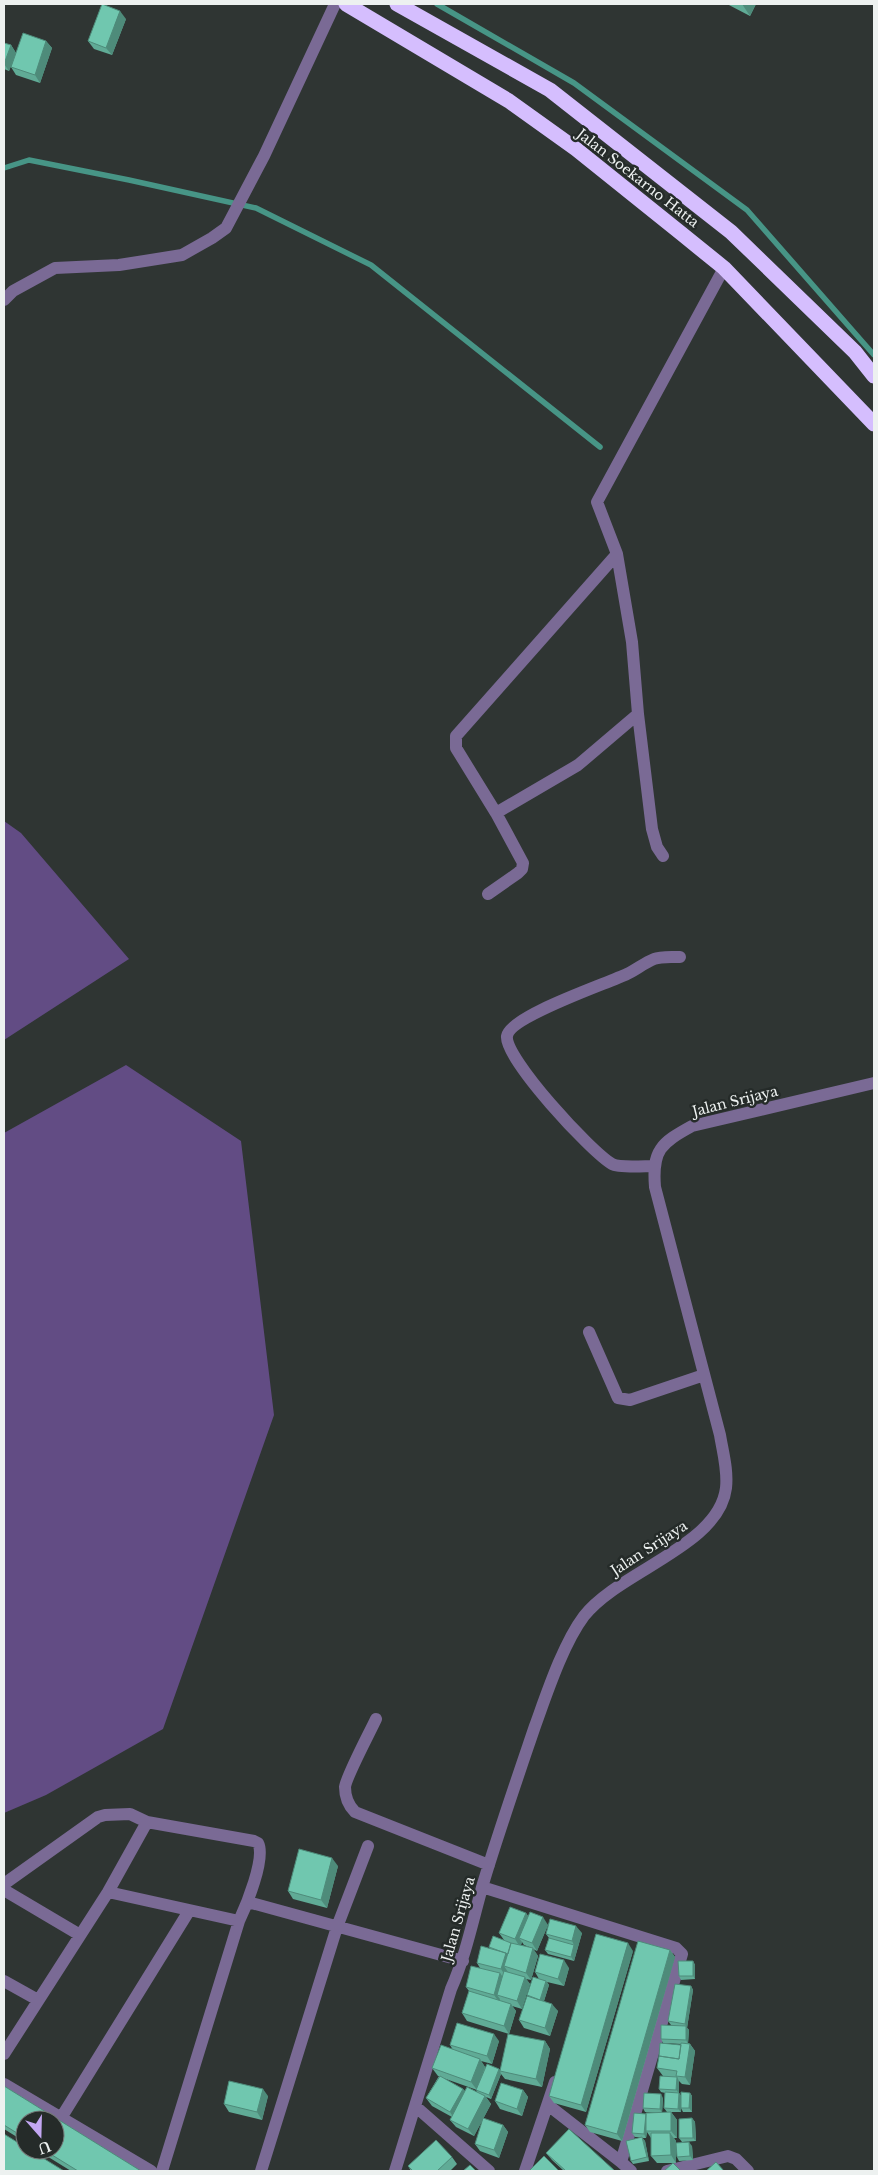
<svg xmlns="http://www.w3.org/2000/svg" width="878" height="2175" font-family="'Libre Baskerville',serif">
  <style>
    .forest { fill: #624c84 }
    .lines { fill: none; stroke-linecap: round; stroke-linejoin: round }
    .stream { stroke: #479586; stroke-width: 5.5 }
    .minor { stroke: #7a6a95; stroke-width: 12 }
    .highway { stroke: #d5befe; stroke-width: 15 }
    .wall { fill: #60ab96; fill-rule: evenodd }
    .shaded-wall { fill: #4e8b7a }
    .building { fill: #70c7af; stroke: #4e8b7a }
    .labels { text-anchor: middle; stroke-width: 5; stroke-linejoin: round; paint-order: stroke }
    .street-label { font-size: 14px; fill: #edf1f0; stroke: #252b29 }
  </style>
  <rect width="100%" height="100%" fill="#2f3533"/>
  <path class="forest" d="M4,821l17,12 108,126 -125,81z
    M126,1065l115,76 33,274 -111,314 -117,66 -42,18v-680z"/>
  <g class="lines">
    <path class="stream" d="M437,4l137,79 173,127 127,145
      M4,168l25,-8 100,20 127,28 115,57 229,182"/>
    <path class="minor" d="M4,300l9,-9 42,-23 64,-3 63,-10 30,-17 14,-10 38,-72 71,-152
      M496,813l82,-48 60,-51
      M663,856l-6,-9 -5,-18 -14,-115 -6,-72 -15,-88 -20,-52 127,-234
      M488,894l30,-21 4,-4 1,-6 -27,-50 -40,-65v-12l161,-182
      M653,1166c-9,0 -34,2 -41,-2 -21,-12 -108,-106 -105,-128 3,-20 99,-52 120,-62 9,-4 17,-11 27,-15 7,-3 18,-2 26,-2
      M589,1332l29,66 12,2 74,-25
      M376,1719c-6,13 -30,58 -31,68 0,10 4,19 10,25l134,53
      M4,1884l94,-67 7,-2 25,-1 17,8 107,19 4,2c8,15 -12,63 -19,78l-77,250
      M482,1887l194,61 6,6 -61,208 10,9
      M4,1890l76,45
      M108,1892l131,29
      M248,1902l215,59
      M4,1981l34,19
      M4,2054l104,-162 39,-70
      M4,2084l147,87
      M548,2105l73,57
      M415,2106l74,65
      M61,2118l128,-207
      M261,2171l76,-244 31,-81
      M395,2171l56,-182c15,-34 22,-70 32,-105 16,-53 34,-105 52,-158 12,-33 28,-82 49,-110 35,-45 135,-70 142,-128 2,-18 -3,-35 -6,-53l-65,-248c-3,-37 6,-44 37,-61l182,-43
      M525,2171l30,-89
      M667,2171l61,-15 8,3 12,12"/>
    <path class="highway" d="M346,4l163,97 67,48 106,85 42,34 150,156
      M397,4l153,86 181,142 124,120 19,24"/>
  </g>
  <path class="wall" d="M727,4h29l-6,12z
    M126,19l-14,36 -18,-6 -6,-8z
    M46,41l6,7 -12,35 -24,-8 -5,-8 5,-13 -7,17 -5,-2v-26l7,2 5,8z
    M338,1866l-11,42 -34,-9 -5,-8z
    M526,1913l2,3 20,9 -11,26 -4,-2 5,7 -7,24 -5,-1 4,5 -8,25 -10,-3 4,5 -7,23 -42,-13 -5,-8 7,-22 -3,-4 14,-19 -3,-5 13,-15 -1,-1 15,-7 -5,-7zM522,1942l2,3 8,3 -11,-3z
    M582,1933l-8,28 -26,-7 -3,-4 4,-12 -3,-4z
    M670,1950l5,7 -53,184 -32,-9 -5,-7z
    M633,1951l-47,161 -32,-9 -5,-7z
    M693,1961l2,4v14l-14,1 -2,-4z
    M569,1968l-5,18 -17,-4 2,3 -5,16 14,10 -8,25 -26,-8 -5,-8 9,-24 -1,-1 12,-16 -4,-7z
    M691,1986l2,4 -6,38 2,2 -1,13 2,1 5,7 -5,34 -8,-1 -3,-3v12l2,3 9,-3 2,3v16h-9l-2,-4v4h-14l-3,-4 1,-15 -4,-1 -2,-3 4,-13 -6,-8 24,-23v-1l-18,-1 -2,-4 14,-13 -4,-1 -3,-4z
    M499,2041l-7,23 -11,-3 4,6 14,2 1,1 45,-29 5,8 -8,38 -37,-8 -4,-5 -10,25 -5,-2 5,7 -17,32 -18,-9 -6,-7 2,-3 -20,-11 -6,-8 13,-22h-1l-6,-8 21,-18 -3,-5zM443,2078l34,12v2l-12,-1 -2,-2z
    M4,2086l137,85h-70l-34,-21h18l-30,-30v22l-21,-13z
    M523,2090l5,7 -6,19 -22,-7 -5,-8z
    M268,2096l-6,24 -33,-8 -5,-8z
    M663,2098l-1,15 9,-1 6,8v18h-3l2,3v2l16,3 1,14 -14,1 -2,-4 -1,-13v19h-19l-6,-7v-18l-4,-6 -1,6h-4l3,3 4,20 -16,3 -2,-3 10,-24h-6l-3,-4 14,-19 14,-1 -15,-1 -2,-4z
    M692,2118l3,4 1,19 -14,1 -3,-4z
    M503,2125l5,7 -9,26 -19,-7 -5,-7z
    M546,2153l69,18h-51l-12,-11z
    M452,2157l5,7 -7,7h-39l-3,-5z"/>
  <path class="shaded-wall" d="M742,4h14l-6,12z
    M120,11l6,8 -14,36 -6,-7z
    M46,41l6,7 -12,35 -5,-8z
    M11,45l5,8 -7,18 -5,-7z
    M332,1858l6,8 -11,42 -6,-8z
    M526,1913l5,7 -12,18 3,4 -2,5 -5,-8z
    M543,1917l5,8 -11,26 -5,-8z
    M576,1926l6,7 -8,28 -3,-4 3,-12 -2,-4z
    M628,1943l5,8 -47,161 -5,-7z
    M533,1948l5,8 -7,24 -5,-7z
    M670,1950l5,7 -53,184 -5,-7z
    M506,1953l5,7 -7,6 4,6 -2,5 -5,-8z
    M564,1960l5,8 -5,18 -6,-7z
    M693,1961l2,4v14l-2,-3z
    M500,1973l5,7 -8,15 3,4 -1,3 -5,-7z
    M525,1977l5,7 -8,25 -5,-8z
    M546,1981l3,4 -6,19 -3,-4z
    M691,1986l2,4 -6,38 -2,-4z
    M511,2004l5,7 -7,23 -5,-8z
    M552,2004l6,7 -8,25 -5,-8z
    M686,2026l3,4 -1,14 -2,-4z
    M494,2034l5,7 -7,23 -5,-8z
    M545,2041l5,8 -8,38 -6,-8z
    M690,2044l5,7 -5,34 -5,-8z
    M480,2059l5,8 -8,23 -6,-8z
    M499,2069l2,3 -1,-1 1,3 -10,25 -2,-4z
    M677,2077l2,4v12l-3,-3z
    M263,2089l5,7 -6,24 -5,-8z
    M463,2089l6,8 -14,23 -5,-8z
    M523,2090l5,7 -6,19 -5,-7z
    M679,2093l3,4 -1,15 -3,-3z
    M690,2093l2,3v16l-3,-4z
    M661,2094l2,4 -1,15 -2,-4z
    M485,2096l6,8 -17,32 -6,-7z
    M671,2112l6,8v18l-6,-7z
    M646,2114v17l1,1 -1,6 -2,-4z
    M692,2118l3,4 1,19 -3,-3z
    M503,2125l5,7 -9,26 -5,-8z
    M670,2133l6,8v22l-5,-8z
    M642,2137l3,4 4,20 -2,-4z
    M689,2142l3,4 1,14 -3,-4z"/>
  <path class="building" d="M102,4l18,7 -14,37 -18,-7z
    M23,33l23,8 -11,34 -24,-8z
    M4,43l7,2 -7,19z
    M299,1849l33,9 -11,42 -33,-9z
    M510,1907l16,6 -11,26 -16,-6z
    M530,1912l13,5 -11,26 -13,-5z
    M550,1919l26,7 -4,15 -26,-7z
    M596,1934l32,9 -47,162 -32,-9z
    M493,1936l18,7 -3,11 -19,-7z
    M549,1938l25,7 -3,12 -26,-7z
    M638,1941l32,9 -53,184 -32,-9z
    M511,1943l22,5 -7,25 -22,-7z
    M481,1946l25,7 -5,16 -24,-6z
    M540,1954l24,6 -6,19 -23,-7z
    M678,1961h15v15h-14z
    M471,1966l29,7 -6,22 -28,-8z
    M504,1971l21,6 -8,24 -20,-6z
    M533,1977l13,4 -6,19 -13,-5z
    M675,1984l16,2 -6,38 -17,-3z
    M469,1991l42,13 -7,22 -42,-13z
    M527,1996l25,8 -7,24 -26,-8z
    M457,2023l37,11 -7,22 -37,-11z
    M661,2025l25,1v14l-25,-1z
    M508,2034l37,7 -9,38 -36,-8z
    M660,2043l21,2 -2,14 -20,-3z
    M681,2043l9,1 -5,33 -9,-1 1,-5 -20,-3 2,-12 20,3z
    M441,2045l39,14 -9,23 -39,-14z
    M487,2064l12,5 -10,26 -13,-5z
    M440,2076l23,13 -13,23 -24,-14z
    M660,2076l17,1 -1,13 -17,-1z
    M229,2081l34,8 -6,23 -33,-8z
    M501,2083l22,7 -6,19 -22,-8z
    M4,2086l137,85h-63l-34,-21h11v-30h-30v18l-21,-13z
    M467,2087l18,9 -17,33 -18,-9z
    M665,2092l14,1 -1,16 -14,-1z
    M681,2092l9,1 -1,15h-8z
    M644,2093l17,1 -1,15 -17,-1z
    M671,2112v19h-25v-18z
    M634,2113l12,1 -2,20 -12,-1z
    M483,2118l20,7 -9,25 -19,-6z
    M692,2118l1,20h-14v-19z
    M569,2129l46,42h-49l-20,-18z
    M651,2133h19l1,22 -20,1z
    M4,2134l21,13v3h5l34,21h-60z
    M642,2137l5,20 -16,4 -5,-20z
    M436,2140l16,17 -15,14h-24l-5,-5z
    M689,2142l1,14 -13,1 -1,-14z
    M544,2156l15,15h-30z
    M716,2162l8,9h-18z
    M673,2163l8,8h-17z
    M470,2165l6,6h-13z"/>
  <g class="labels">
    <g class="street-label">
      <text transform="translate(638 178) rotate(38)" y="5">Jalan Soekarno Hatta</text>
      <text transform="translate(735 1101) rotate(-14)" y="5">Jalan Srijaya</text>
      <text transform="translate(649 1548) rotate(-33)" y="5">Jalan Srijaya</text>
      <text transform="translate(458 1919) rotate(-74)" y="5">Jalan Srijaya</text>
    </g>
  </g>
  <rect width="878" height="2175" fill="none" stroke="#edf1f0" stroke-width="10"/>
  <g transform="translate(40 2135) rotate(160)"><circle r="24" fill="#252b29" stroke="#757a79"/>
  <path d="M0-4L9 19L0 12L-9 19Z" fill="#c3a7f2"/>
  <text y="-8" font-size="14" font-weight="bold" text-anchor="middle" fill="#edf1f0">U</text>
  </g>
</svg>
